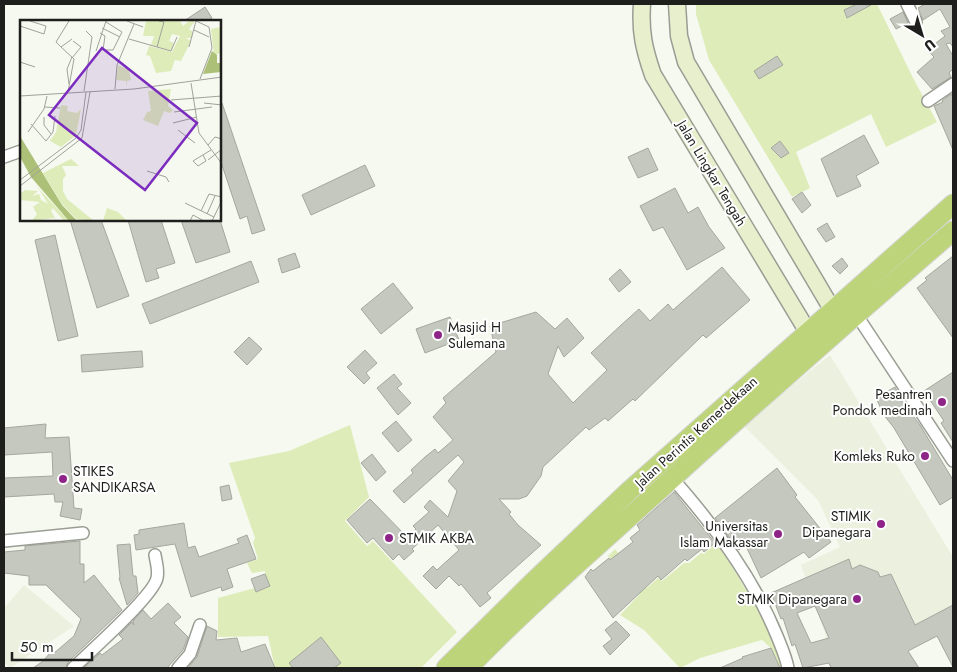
<svg xmlns="http://www.w3.org/2000/svg" width="957" height="672" font-family="Jost,sans-serif">
  <style>
    .built { fill: #ebf0df }
    .green { fill: #ddecb8 }
    .building { fill: #c5c8be; stroke: #a5a79e; fill-rule: evenodd }
    .lines { fill: none; stroke-linecap: round; stroke-linejoin: round }
    .minor-casing { stroke: #9a9d94; stroke-width: 14 }
    .secondary-casing { stroke: #9a9d94; stroke-width: 19 }
    .trunk-casing { stroke: #d6d7d6; stroke-width: 21 }
    .minor { stroke: #fff; stroke-width: 11 }
    .secondary { stroke: #e7efcd; stroke-width: 16 }
    .trunk { stroke: #bed47a; stroke-width: 19 }
    .poi-dot { fill: #8e2488; stroke: #fff; stroke-width: 2 }
    .labels { text-anchor: middle; stroke-width: 4; stroke-linejoin: round; paint-order: stroke }
    .street-label { font-size: 14px; fill: #1e1f1c; stroke: #fff }
    .poi-label { font-size: 14px; fill: #1e1f1c; stroke: #fff; text-anchor: end }
    .inset-road { fill: none; stroke: #a0a29b; stroke-width: 1 }
    .view { fill: #7b2cbf; fill-opacity: 0.15; stroke: #7b2cbf; stroke-width: 2.5 }
    .inset-edge { fill: none; stroke: #1e1f1c; stroke-width: 2.5 }
  </style>
  <rect width="100%" height="100%" fill="#f6f9ef"/>
  <path class="built" d="M830,355l123,202v62l-17,11 -11,10 -52,28h-36l-36,-103 39,-18 -22,-47 -75,-75z
    M24,585l50,41 -64,42 -6,-6v-54z"/>
  <path class="green" d="M696,4h181l36,74 24,44 -51,25 -15,-33 -75,38 14,36 -18,9 -83,-137 -13,-46z
    M350,425l19,72 -24,24 22,25 6,-5 84,91 -36,36h-146l-7,-32 -50,1v-39l48,-13 -1,-14 -13,2 -5,-10 11,-4 -5,-16 2,-5 -26,-75 60,-12z
    M717,542l49,81 19,45h-5l-9,-20 -9,-8 -62,18 -20,10 -36,-38 -24,-15 20,-21 -32,-38 7,-7 32,39 11,-10 4,3 22,-18h5l12,-10 3,1z"/>
  <path class="building" d="M857,4l14,1 -24,13 -3,-8z
    M925,4h28v43l-3,-4 -4,1 7,12v13l-4,4 2,4 -19,12 -15,-17 17,-15 -7,-7 18,-14 -4,-5 9,-4 -10,-18 -17,11 -5,-12z
    M205,7l7,11 -5,3h-23z
    M903,12l5,11 -12,6 -6,-10z
    M777,56l6,9 -24,14 -5,-8z
    M951,94l2,3v53l-19,-44 9,-4 -1,-1z
    M220,103h2l43,127 -13,4 -5,-18 -7,3 -20,-60z
    M864,135l15,28 -23,13 5,10 -24,11 -16,-38z
    M780,141l9,12 -8,5 -10,-10z
    M648,148l10,22 -20,8 -10,-21z
    M365,165l10,21 -64,29 -9,-20z
    M675,188l13,25 10,-6 11,20 16,21 -38,22 -24,-43 -10,4 -13,-25z
    M802,192l9,13 -9,8 -10,-14z
    M70,220h31l28,76 -32,12z
    M128,220h33l14,43 -19,6 3,9 -13,4z
    M181,220h39l10,32 -34,11z
    M827,223l8,14 -9,5 -9,-13z
    M55,235l23,101 -20,5 -23,-101z
    M295,253l5,14 -18,6 -4,-14z
    M953,256v82l-36,-50 10,-8 -2,-2z
    M842,258l6,8 -8,8 -8,-8z
    M251,261l8,21 -109,42 -8,-20z
    M722,267l28,33 -44,38 -3,-3 -68,66 -2,-2 -25,22 -3,-3 -16,12 -3,-3 -43,40 -2,9 -14,20 -8,3h-20l12,13 -2,2 9,11 23,20 -54,48 4,5 -11,9 -19,-23 -2,2 -10,-10 -13,13 -13,-13 10,-10 4,4 22,-20 -21,-25 -26,24 2,2 -10,9 -5,-6 -6,6 -20,-22 -6,5 -20,-23 23,-21 37,38 9,-8 -3,-3 16,-14 -5,-5 6,-7 18,17 9,-26 -9,-10 16,-19 -6,-7 -54,48 -11,-12 20,-18 -2,-3 14,-13 10,-8 3,4 15,-13 -20,-23 13,-14 -3,-5 53,-46 -6,-26 46,-14 19,17 12,-11 17,20 -20,19 -6,-11 -10,28 25,29 34,-33 -16,-17 29,-27 19,-17 11,12 18,-17 5,6z
    M620,269l11,13 -12,10 -10,-13z
    M393,283l20,25 -32,26 -20,-25z
    M450,317l9,23 -34,13 -9,-24z
    M249,337l13,12 -15,16 -13,-13z
    M365,350l12,13 -11,10 4,5 -6,6 -17,-17z
    M142,351l1,16 -61,5 -1,-17z
    M953,372v70l-12,-19 3,-2 -20,-30z
    M394,374l8,10 -5,4 14,15 -13,12 -21,-27z
    M895,387l8,16 17,22 33,55v17l-13,8 -46,-77 -10,-13 -8,-17z
    M396,421l16,19 -14,12 -16,-19z
    M46,424l-1,14 24,-1 5,71 8,1 -2,11 -20,-4 3,-14h-8l-1,-8 -50,3v-19l49,-2 -1,-24 -48,3v-27z
    M372,454l14,18 -10,9 -15,-18z
    M777,468l20,27 -2,2 36,45 -22,16 -5,-6 -43,26 -16,-34 -6,6 -24,-32z
    M229,485l3,14 -10,2 -2,-14z
    M674,492l41,51 -11,9 -2,-3 -15,12 -2,-2 -24,21 -3,-4 -45,42 -28,-41 6,-8 2,2 16,-13 1,2 23,-18 -3,-4 10,-8 -3,-5z
    M184,523l4,25 7,-2 4,11 40,-14 -2,-4 10,-4 9,24 -29,10 6,18 -11,4 -1,-4 -30,10 -16,-53 -39,6 -2,-15 5,-1v-4z
    M80,541v23h4v19l10,-8 28,35 -54,52 -2,6h-33l9,-6 9,-10 2,2 21,-18 7,-17 -35,-34h-17v-9l-25,-3v-21l21,-2v-4z
    M130,544l3,32h3l2,17 -11,12 -8,-27h1l-3,-33z
    M849,559l3,10 8,-4 18,7 2,5 11,-3 24,51 38,-20v62l-16,-31 -29,15 11,17h-88l-2,-5 -26,5 -8,-24 -3,2 -9,-28 -2,1 -10,-26zM815,606l14,32 -18,5 -14,-30z
    M265,574l5,12 -14,6 -5,-13z
    M168,603l13,14 -7,6 14,14 -5,13 -16,18h-83l16,-15 2,2 21,-16 -4,-4 13,-13 2,3 -1,-4 10,-11 8,9z
    M616,621l14,14 -20,20 -7,-9 9,-7 -7,-9z
    M207,626l10,5 -1,9 21,-2 4,14 24,-8 10,24h-87l9,-11z
    M321,637l20,26 -7,5h-41l-4,-5z
    M771,648l9,20h-60l23,-10 -1,-1z"/>
  <g class="lines">
    <defs>
      <path id="minor" d="M907,4l9,18
        M928,101l25,-17
        M4,157l17,-6
        M856,314l97,147
        M672,478c42,47 81,99 105,158 4,10 9,21 11,32
        M4,541l79,-8
        M73,668c16,-15 81,-73 84,-90 2,-8 -1,-16 -2,-23
        M178,668l12,-14 10,-29"/>
      <path id="secondary" d="M642,4c-2,28 2,45 11,71l161,267
        M677,4l2,32 7,26 153,259"/>
      <path id="trunk" d="M446,668l87,-86 97,-92 323,-286
        M468,668c56,-58 117,-111 177,-165 101,-92 204,-183 308,-272"/>
    </defs>
    <use href="#minor" class="minor-casing"/>
    <use href="#secondary" class="secondary-casing"/>
    <use href="#trunk" class="trunk-casing"/>
    <use href="#minor" class="minor"/>
    <use href="#secondary" class="secondary"/>
    <use href="#trunk" class="trunk"/>
  </g>
  <g class="poi-dot">
    <circle cx="438" cy="335" r="5"/>
    <circle cx="942" cy="402" r="5"/>
    <circle cx="925" cy="456" r="5"/>
    <circle cx="63" cy="479" r="5"/>
    <circle cx="881" cy="524" r="5"/>
    <circle cx="778" cy="534" r="5"/>
    <circle cx="389" cy="538" r="5"/>
    <circle cx="857" cy="599" r="5"/>
  </g>
  <g class="labels">
    <g class="street-label">
      <text transform="translate(712 173) rotate(59)" y="5">Jalan Lingkar Tengah</text>
      <text transform="translate(696 432) rotate(-42)" y="5">Jalan Perintis Kemerdekaan</text>
    </g>
    <g class="poi-label">
      <text x="448" y="332" text-anchor="start">Masjid H<tspan x="448" dy="16">Sulemana</tspan></text>
      <text x="932" y="399">Pesantren<tspan x="932" dy="16">Pondok medinah</tspan></text>
      <text x="915" y="461">Komleks Ruko</text>
      <text x="73" y="476" text-anchor="start">STIKES<tspan x="73" dy="16">SANDIKARSA</tspan></text>
      <text x="871" y="521">STIMIK<tspan x="871" dy="16">Dipanegara</tspan></text>
      <text x="768" y="531">Universitas<tspan x="768" dy="16">Islam Makassar</tspan></text>
      <text x="399" y="543" text-anchor="start">STMIK AKBA</text>
      <text x="847" y="604">STMIK Dipanegara</text>
    </g>
  </g>
  <g transform="translate(20 20)">
    <rect width="201" height="201" fill="#f6f9ef"/>
    <path d="M126,1h34l3,5 6,-5h6l-6,8 4,3 -1,6h-6l5,3 -10,20 -6,-1 -4,11 -15,2 -6,-17 -4,-1 3,-9 23,6 8,-16 -8,-2 -3,7 5,2 -3,8 -20,-6 3,-9h-11zM201,7v26l-7,2 -3,-26zM98,45l11,5 2,10 -4,1v6l-1,-6 -10,-1zM151,69l-3,17 5,4 -3,3 -6,-2 -6,15 -15,-6 4,-8 4,-1 -3,-20zM41,85l7,1 -1,5 10,2 4,-4 -5,26 -15,12 -11,-6 6,-9zM51,139l8,7h-17l4,9 -3,4v12l4,8 27,22 -18,-2 -14,-15 -19,-31zM16,164l5,7 28,30h-5l-11,-13 -2,3 5,9 -2,-2 -22,3 5,-7 -4,-7 7,-5 -20,-2v-6l5,-4 13,1 -6,5 7,-2 2,6 7,4zM87,188l11,4 9,9h-24z" fill="#ddecb8"/>
    <path d="M192,31l5,4v8h4v9l-18,2zM0,116l42,69 15,16h-8l-38,-44 -11,-20z" fill="#adc077"/>
    <path class="inset-road" d="M107,1l16,6M176,1l13,6 3,21 -12,31M0,6l24,8 2,-8 -16,-5M82,8l18,9M174,10l15,7M80,13l5,3 -2,14h10l9,-18 -16,-10M109,19l42,12 6,-14M41,27l-5,-5 13,-21M137,27l7,-25 -5,-1M169,27l7,-26M76,31l10,-30M52,38l9,-11 -8,-6M0,42l15,5M171,63l8,50 23,31M49,64l-2,-15 5,-12M95,69l2,-24 17,-41M64,71l8,-54 -6,-6M48,72l6,-33 -13,-12 11,-8M0,76l114,-7 88,-12M151,80l51,-4M184,83l18,2M25,87l15,1M154,92l38,-5M24,97v8l7,9M153,103l24,-6M11,104l15,17 7,-9 2,-16M158,110l17,13M8,112l16,-23 3,-13M188,125l7,-8 7,2M183,135l3,6 -8,5 -5,-5 18,-11M188,140l14,-11M127,151l19,6 3,5M0,160l56,-42 5,-8 5,-38M0,166l62,-48 8,-46M165,183l29,14M181,191l8,-17 13,3M187,194l8,-18M170,201l3,-6 11,6M192,201l10,-21"/>
    <path class="view" d="M82,28l95,75 -52,67 -96,-75z"/>
    <rect width="201" height="201" class="inset-edge"/>
  </g>
  <rect width="957" height="672" fill="none" stroke="#1e1f1c" stroke-width="10"/>
  <g transform="translate(922 35) rotate(142)" stroke="#ffffff" stroke-width="4" paint-order="stroke">
  <path d="M0-4L9 19L0 12L-9 19Z" fill="#1e1f1c"/>
  <text y="-8" font-size="14" font-weight="bold" text-anchor="middle" fill="#1e1f1c">U</text>
  </g>
  <path d="M12 652v8h80v-8" fill="none" stroke="#1e1f1c" stroke-width="2.5"/>
  <text x="20" y="652" font-size="15" fill="#1e1f1c" stroke="#ffffff" stroke-width="4" paint-order="stroke">50 m</text>
</svg>
